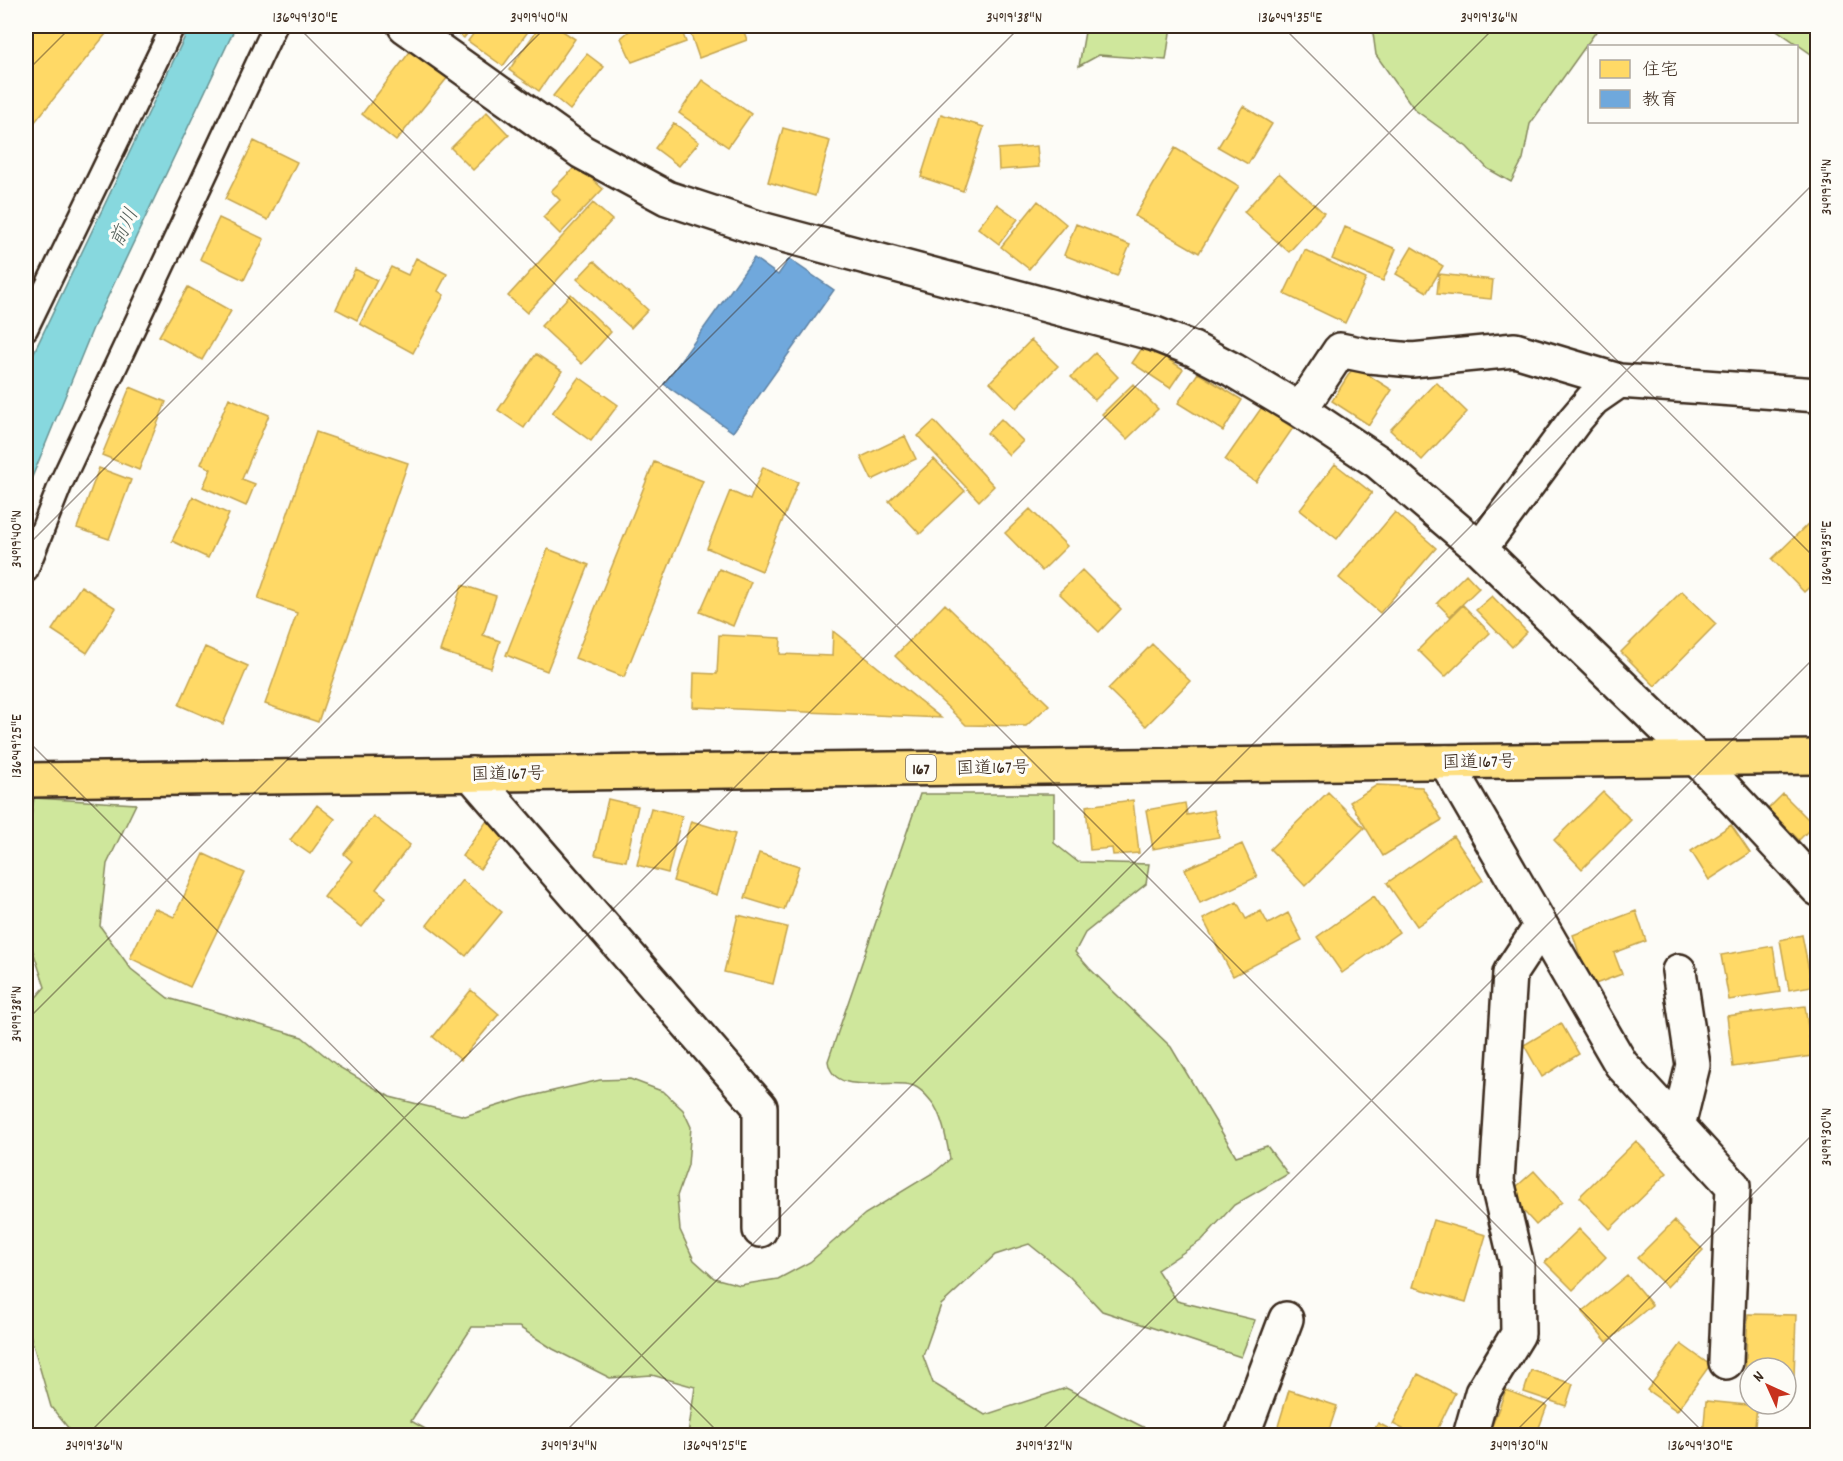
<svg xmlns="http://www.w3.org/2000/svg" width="1843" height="1461" font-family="Dekko,'Klee One',sans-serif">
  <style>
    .green { fill: #cfe79c; stroke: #85885d; stroke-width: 1.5 }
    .water { fill: #87d8de; stroke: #699291; stroke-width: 1.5 }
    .homes { fill: #ffd966; stroke: #c4a450; stroke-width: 1.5 }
    .schools { fill: #6fa8dc; stroke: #5f82a3; stroke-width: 1.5 }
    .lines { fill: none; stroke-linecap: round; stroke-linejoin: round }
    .lane-casing { stroke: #3b2a1e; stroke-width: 27 }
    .street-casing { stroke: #3b2a1e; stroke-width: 38 }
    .highway-casing { stroke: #3b2a1e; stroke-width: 38 }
    .lane { stroke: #fdfcf7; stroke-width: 22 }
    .street { stroke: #fdfcf7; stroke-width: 33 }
    .highway { stroke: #fedf80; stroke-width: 33 }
    .ticks { fill: none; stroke: #3b2a1e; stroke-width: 1.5; stroke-opacity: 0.45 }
    .labels { text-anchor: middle; stroke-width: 6; stroke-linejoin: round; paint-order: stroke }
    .shield { fill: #fdfcf7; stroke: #75695f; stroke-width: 1.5 }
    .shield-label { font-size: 16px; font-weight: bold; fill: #3b2a1e }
    .street-label { font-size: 18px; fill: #3b2a1e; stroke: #fdfcf7 }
    .water-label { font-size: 20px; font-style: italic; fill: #525e58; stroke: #fdfcf7 }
    .neatline { fill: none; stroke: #3b2a1e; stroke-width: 2 }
    .ticks-label { font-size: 15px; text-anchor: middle; fill: #3b2a1e }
  </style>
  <rect width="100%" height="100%" fill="#fdfcf7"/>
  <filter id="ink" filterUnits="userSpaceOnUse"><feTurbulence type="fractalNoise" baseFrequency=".0167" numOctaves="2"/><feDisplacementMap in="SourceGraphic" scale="12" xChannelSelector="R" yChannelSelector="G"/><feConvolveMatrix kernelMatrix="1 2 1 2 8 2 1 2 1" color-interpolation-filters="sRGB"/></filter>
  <g filter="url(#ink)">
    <path class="green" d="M1086,26h85l-5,34 -67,-5 -20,11z
      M1372,26h228l-70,98 -7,35 -12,23 -23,-13 -21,-22 -52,-37 -39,-55z
      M1771,26h46v32z
      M920,794h134v49l24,19 71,2 -3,20 -61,49 -10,19 15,17 81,78 65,109 31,-10 21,28 -54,31 -32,35 -45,30 20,31 78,19 -14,37 -139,-46 -33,-35 -40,-32 -34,11 -54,50 -18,51 10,27 52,32 81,-27 93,47h-471l7,-48 -43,-12 -42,3 -57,-29 -34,-22h-47l-61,94 25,14h-362l-23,-28 -25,-87v-311l19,-22 -19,-57v-81l8,-51 102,6 -29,60 -7,62 31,43 37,29 134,39 37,30 51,30 75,19 58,-18 77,-18 30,-1 34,13 19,18 8,17 -3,38 -11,31 3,34 14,30 20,18 26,7 38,-6 32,-17 55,-48 71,-43 14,-12c-3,-17 -8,-46 -19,-58 -4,-5 -12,-13 -17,-15 -26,-9 -81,12 -86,-25z"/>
    <path class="water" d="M190,26h46l-143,302 -67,164v-123z"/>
    <path class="homes" d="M26,26h69l11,8 -80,99z
      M448,26h25l-9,12z
      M479,26h53l-29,40 -35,-25z
      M540,26h15l20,13 -36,52 -30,-21z
      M635,26h45l6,16 -54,20 -11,-24z
      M688,26h54l5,14 -48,18z
      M412,49l36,28 -52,64 -34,-27z
      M587,54l17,13 -34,43 -17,-14z
      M702,80l49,34 -23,33 -49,-34z
      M1243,106l29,18 -24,40 -30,-17z
      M487,112l22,23 -36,35 -22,-22z
      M941,114l43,13 -21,64 -42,-14z
      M674,123l25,19 -20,24 -24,-18z
      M783,128l47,13 -15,55 -47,-14z
      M254,141l43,21 -29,58 -43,-21z
      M1037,146l2,21 -40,3 -1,-21z
      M1175,148l64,38 -40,67 -64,-37z
      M577,165l26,24 -43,45 -17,-17 17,-17 -9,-9z
      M1279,173l45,40 -35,39 -45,-40z
      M1038,201l28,23 -37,45 -28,-22z
      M593,203l19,17 -85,93 -19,-17z
      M997,204l21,15 -19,25 -21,-16z
      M219,218l45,21 -20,41 -44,-21z
      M1076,224l54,21 -13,31 -53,-21z
      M1345,227l51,22 -13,32 -51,-22z
      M1412,247l31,19 -16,26 -31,-18z
      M1305,250l61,29 -21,44 -61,-29z
      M416,258l31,16 -9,17 6,4 -31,58 -53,-29 31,-57 17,8z
      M594,261l54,49 -17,18 -54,-49z
      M355,269l22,11 -20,40 -21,-11z
      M1439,274l54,6 -2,19 -54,-5z
      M188,287l43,24 -29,49 -43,-24z
      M571,294l40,38 -29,32 -41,-38z
      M1031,340l27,26 -42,42 -26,-26z
      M1145,344l38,25 -13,19 -38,-25z
      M1095,353l23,24 -23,23 -24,-23z
      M536,354l26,17 -38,57 -26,-18z
      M1354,366l38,24 -23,35 -37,-24z
      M1198,373l44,27 -19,31 -45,-28z
      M579,377l39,28 -27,36 -39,-28z
      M1436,382l31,30 -45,48 -32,-30z
      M1133,384l25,25 -31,30 -25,-25z
      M130,387l36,15 -27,68 -37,-15z
      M229,398l40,17 -27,64 13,5 -9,22 -43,-19 8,-18 -10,-5z
      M1262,407l31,21 -37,54 -31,-22z
      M1001,419l22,22 -14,14 -22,-22z
      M934,421l60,65 -15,15 -61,-65z
      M316,432l92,31 -90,259 -53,-18 32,-91 -39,-14z
      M905,436l11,23 -44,21 -11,-23z
      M934,459l31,32 -45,43 -31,-33z
      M654,462l49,19 -79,196 -49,-19z
      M1335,464l37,29 -35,46 -37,-29z
      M763,467l35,15 -36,89 -55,-23 23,-57 20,9z
      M99,468l32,12 -22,59 -32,-11z
      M193,497l36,17 -21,44 -36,-17z
      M1030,509l37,37 -25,25 -37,-38z
      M1395,512l41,36 -56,65 -41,-35z
      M1818,514v65l-14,13 -32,-33z
      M548,549l41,16 -42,106 -41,-16z
      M719,569l32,13 -18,44 -33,-14z
      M1082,570l39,39 -22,23 -40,-39z
      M1466,574l13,14 -29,28 -13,-13z
      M462,585l34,11 -13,39 17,6 -9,27 -51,-17z
      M81,586l35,22 -29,45 -35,-23z
      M1682,591l34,33 -61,62 -34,-34z
      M1492,596l35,36 -15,15 -36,-37z
      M945,604l104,101 -23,21 -60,-1 -71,-69z
      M1463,605l27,28 -45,44 -27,-27z
      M833,631l108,87 -248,-11 1,-34 23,1 2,-39 62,3 -1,16 52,2z
      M1152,644l38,37 -44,45 -38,-37z
      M205,647l43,19 -25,58 -44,-19z
      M1377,785l45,2 20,33 -59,36 -33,-54z
      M1328,792l36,36 -59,58 -35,-37z
      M1603,792l28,28 -49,49 -28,-29z
      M1783,794l31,31 -15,15 -31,-31z
      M608,799l30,7 -12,55 -31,-6z
      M1133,800l6,53 -26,2 -1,-7 -22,2 -4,-44z
      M1185,803l2,12 27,-5 5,27 -66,12 -7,-39z
      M317,805l18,14 -25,35 -20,-14z
      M651,808l31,8 -14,57 -31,-8z
      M373,816l37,29 -34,44 10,8 -24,30 -38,-30 28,-36 -8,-7z
      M489,818l19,13 -28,38 -18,-13z
      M691,821l44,13 -18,61 -44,-14z
      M1731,825l19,28 -41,27 -18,-29z
      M1453,836l30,44 -66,46 -30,-43z
      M1818,839v17l-9,-9z
      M1242,844l15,33 -57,26 -15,-34z
      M759,853l40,13 -15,44 -39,-12z
      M204,854l41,19 -55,114 -60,-29 24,-50 20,9z
      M462,880l40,32 -36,44 -39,-31z
      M1374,896l25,36 -57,41 -25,-36z
      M1237,902l9,17 15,-8 7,13 20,-11 14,27 -69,36 -30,-57z
      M1636,911l10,30 -32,12 8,21 -32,12 -17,-51z
      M738,915l49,12 -14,57 -49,-12z
      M1802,935l10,51 -23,4 -9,-50z
      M1773,946l7,46 -51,8 -8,-45z
      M471,990l28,24 -38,46 -28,-23z
      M1805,1006l7,50 -79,11 -6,-51z
      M1561,1023l18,31 -37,23 -18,-32z
      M1636,1141l31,32 -57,56 -31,-32z
      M1534,1171l28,31 -26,23 -28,-31z
      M1433,1220l53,15 -20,67 -53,-15z
      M1674,1221l29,29 -36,37 -30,-29z
      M1579,1229l27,28 -33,33 -28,-28z
      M1627,1275l25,30 -45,37 -25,-30z
      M1748,1314l48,1 -2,63 -8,-1v-9h-36v8h-5z
      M1681,1344l29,21 -33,46 -30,-21z
      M1531,1370l42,14 -7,22 -42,-14z
      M1418,1374l37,19 -21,43h-18l-23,-12z
      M1289,1390l48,16 -10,30h-52z
      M1506,1390l41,16 -11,30h-48z
      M1706,1401l51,5 -3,30h-51z
      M1378,1423l25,13h-32z"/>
    <path class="schools" d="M754,258l24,17 11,-16 45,31 -101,142 -69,-48z"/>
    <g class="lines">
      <defs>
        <path id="lane" d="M26,329l147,-303
          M26,571l35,-88 214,-457"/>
        <path id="street" d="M405,26l177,126 85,46 94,31 394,105 38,15 40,21 67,40 78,52 102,87 217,210 121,130
          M1300,410l40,-60 29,6 43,4 103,-10 104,31
          M1480,549l95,-129 18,-21 26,-18 199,14
          M1446,762l175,302 112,122 -7,176
          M471,774l289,333v123
          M1678,1126l15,-61 -14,-94
          M1242,1436l44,-117
          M1470,1436l12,-43 36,-59 -1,-69 -20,-84 13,-208 31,-47"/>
        <path id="highway" d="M26,780l1792,-23"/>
      </defs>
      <use href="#lane" class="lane-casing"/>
      <use href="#street" class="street-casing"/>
      <use href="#highway" class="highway-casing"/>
      <use href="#lane" class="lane"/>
      <use href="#street" class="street"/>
      <use href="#highway" class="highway"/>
    </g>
  </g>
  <path class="ticks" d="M297,26l1410,1410M1282,26l536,535M26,72l46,-46M26,547l521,-521M26,739l696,697M26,1021l995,-995M86,1436l1410,-1410M561,1436l1257,-1257M1036,1436l782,-782M1511,1436l307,-307"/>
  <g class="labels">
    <rect class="shield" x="906" y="755" width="30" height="26" rx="4.5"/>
    <g class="shield-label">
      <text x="921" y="774">167</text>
    </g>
    <g class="street-label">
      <text transform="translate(1479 761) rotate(-1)" y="6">国道167号</text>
      <text transform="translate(993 767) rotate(-1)" y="6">国道167号</text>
      <text transform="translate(508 773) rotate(-1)" y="6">国道167号</text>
    </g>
    <g class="water-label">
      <text transform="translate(123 227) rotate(-64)" y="7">前川</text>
    </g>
  </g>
  <rect width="1843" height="1461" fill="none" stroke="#fdfcf7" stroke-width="66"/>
  <rect x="1588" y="45" width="210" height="78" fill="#fdfcf7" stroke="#afa8a0" stroke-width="1.5"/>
  <rect x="1600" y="60" width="30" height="18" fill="#ffd966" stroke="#afa8a0" stroke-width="1.5"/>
  <text x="1642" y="75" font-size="18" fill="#3b2a1e">住宅</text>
  <rect x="1600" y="90" width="30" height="18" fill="#6fa8dc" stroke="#afa8a0" stroke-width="1.5"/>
  <text x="1642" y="105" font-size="18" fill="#3b2a1e">教育</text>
  <g transform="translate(1768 1386) rotate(315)"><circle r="28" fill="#fdfcf7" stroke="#afa8a0" stroke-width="1.5"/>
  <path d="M0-4.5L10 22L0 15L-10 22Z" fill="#c8321e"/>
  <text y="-9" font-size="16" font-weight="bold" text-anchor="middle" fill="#3b2a1e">N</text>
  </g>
  <rect x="33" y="33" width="1777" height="1395" class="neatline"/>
  <g class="ticks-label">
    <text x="305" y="22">136°49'30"E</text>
    <text x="539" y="22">34°19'40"N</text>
    <text x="1014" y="22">34°19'38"N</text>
    <text x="1290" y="22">136°49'35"E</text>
    <text x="1489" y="22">34°19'36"N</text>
    <text transform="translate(1826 187) rotate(-90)" y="5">34°19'34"N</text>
    <text transform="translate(16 539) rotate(-90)" y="5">34°19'40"N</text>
    <text transform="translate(1826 553) rotate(-90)" y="5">136°49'35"E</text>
    <text transform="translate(16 746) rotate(-90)" y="5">136°49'25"E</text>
    <text transform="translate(16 1014) rotate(-90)" y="5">34°19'38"N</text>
    <text transform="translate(1826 1137) rotate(-90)" y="5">34°19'30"N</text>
    <text x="94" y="1450">34°19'36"N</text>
    <text x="569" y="1450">34°19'34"N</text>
    <text x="715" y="1450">136°49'25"E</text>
    <text x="1044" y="1450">34°19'32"N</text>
    <text x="1519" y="1450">34°19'30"N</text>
    <text x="1700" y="1450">136°49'30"E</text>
  </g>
</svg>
